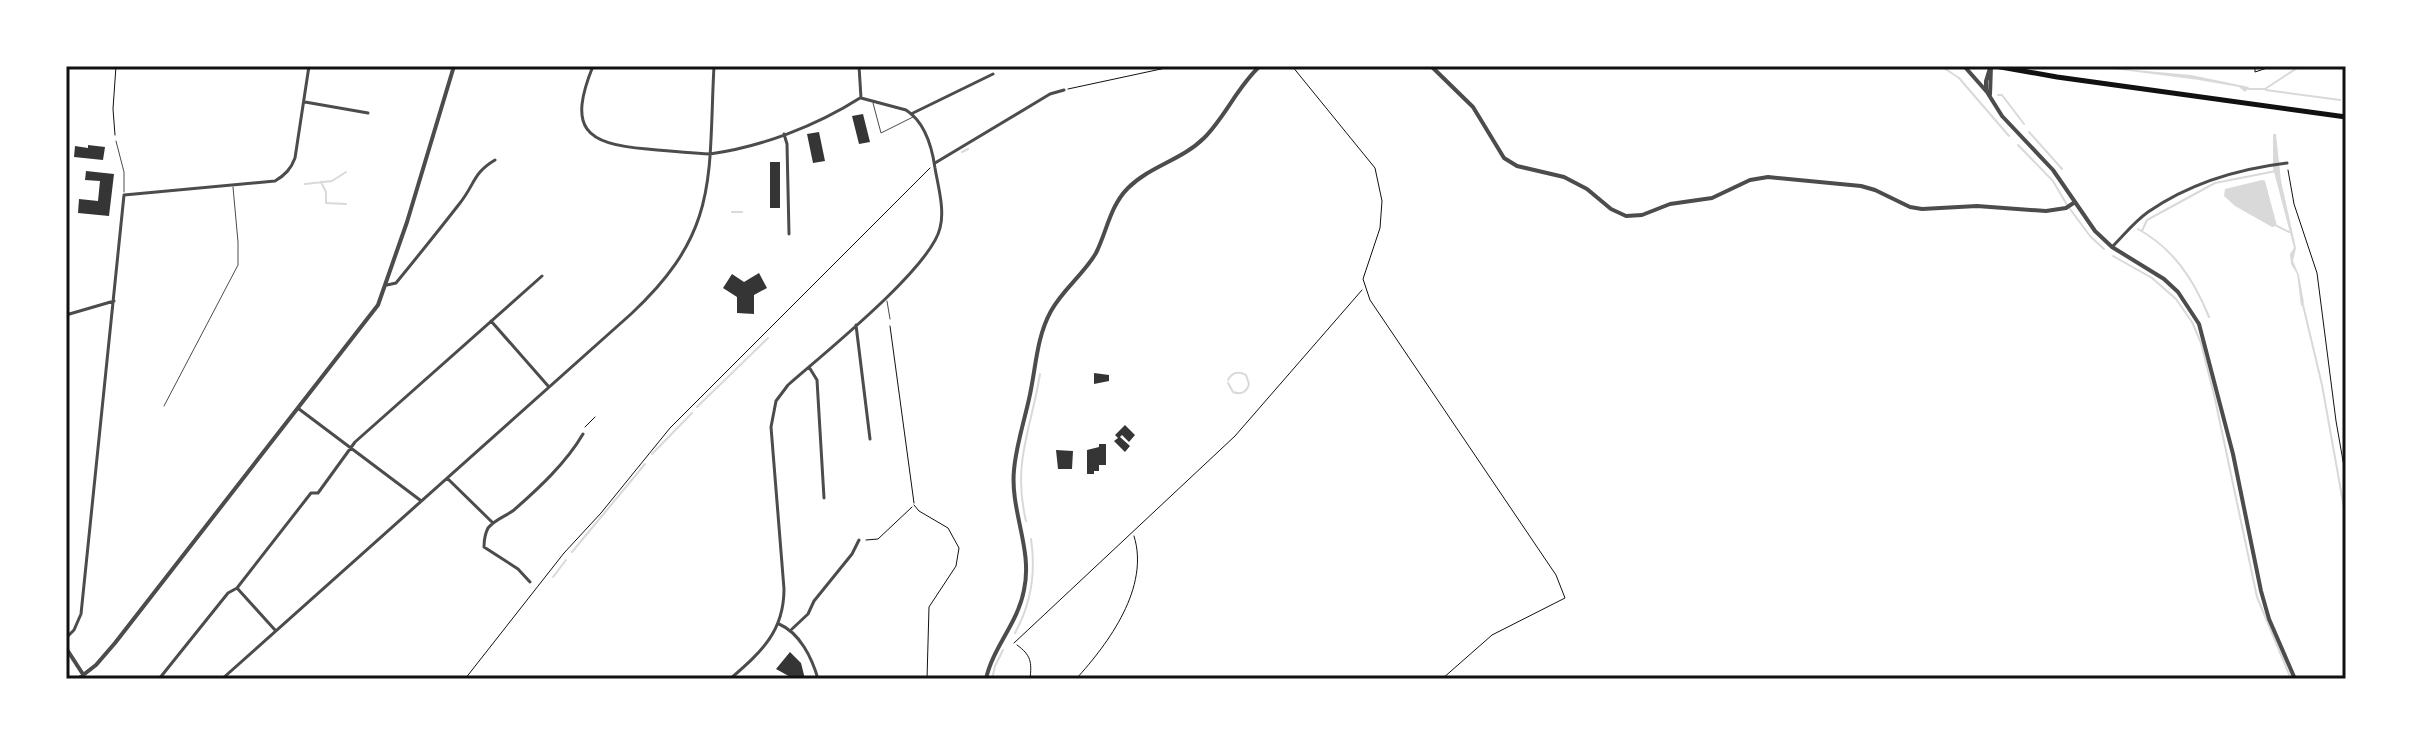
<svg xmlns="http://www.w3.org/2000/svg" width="2412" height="745" font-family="'Sofia Sans Condensed',sans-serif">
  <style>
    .water { fill: #d9d9d9 }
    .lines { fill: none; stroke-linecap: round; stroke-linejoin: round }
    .stream { stroke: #d9d9d9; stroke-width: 2 }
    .building { fill: #353535 }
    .path { stroke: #111; stroke-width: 1 }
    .service { stroke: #4c4c4c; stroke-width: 1 }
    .minor { stroke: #4c4c4c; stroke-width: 3 }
    .tertiary { stroke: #4c4c4c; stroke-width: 4 }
    .primary { stroke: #111; stroke-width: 5 }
    .neatline { fill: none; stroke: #111; stroke-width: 3 }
  </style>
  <rect width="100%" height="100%" fill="#fff"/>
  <path class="water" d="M2091,66l100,9 58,12 -4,5 -6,-5 -40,-7z
    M2273,134h3l5,47 15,67 -3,13 6,14 5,28 -3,3 -4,-32 -6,-10 -1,-10 4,-6 -21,-80z
    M2262,180l3,1 12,45 -5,1 -37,-21 -11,-10 1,-7z"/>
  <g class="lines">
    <path class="stream" d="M1941,66l18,12 50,58
      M2246,89h19l35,-23
      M2266,90l74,10
      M1998,95h4l22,29
      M2029,132l33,37
      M2018,145l35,36 14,24
      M962,152l6,-3
      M321,182l5,10v11l20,1
      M305,184l27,-3 14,-9
      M2070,209l20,27 14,13
      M732,212h10
      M2277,226l12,6
      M2138,229c36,20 56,51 71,88
      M2142,231l5,-11 68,-37 61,-12
      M2113,256l39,22 24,21 16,23 9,21 14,56 42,198 34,82
      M2303,305l19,80 24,134
      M1228,383l5,9c8,3 14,0 16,-8l-3,-9c-7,-4 -14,-3 -18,5
      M697,407l71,-69
      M652,454l40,-41
      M1026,521c-14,-58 5,-91 14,-147
      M572,552l73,-88
      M553,577l13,-17
      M1015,633c16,-29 21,-61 16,-94
      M992,679l3,-13 8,-16"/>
  </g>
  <path class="building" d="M863,114l7,28 -11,2 -7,-28z
    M819,132l6,29 -12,2 -6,-29z
    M88,145l17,2 -2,13 -29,-3 1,-11 13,2z
    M770,162h10v46h-10z
    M86,171l28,3 -5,42 -31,-3 1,-14 19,2 2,-20 -15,-1z
    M759,273l8,15 -13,7v19l-17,-1v-16l-14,-9 9,-14 12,8z
    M1094,373l15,2v6l-15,3z
    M1125,425l10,10 -6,7 -7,-7 -2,2 10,9 -5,6 -11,-11 4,-3 -3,-3z
    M1099,444h7v21h-7v6h-5v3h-7v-24l12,-3z
    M1056,450l17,1 -1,18h-14z
    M790,652l11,11 4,16h-11l-18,-10z"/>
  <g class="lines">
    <path class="path" d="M1292,66l83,102 7,33 -2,27 -17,51 7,21 186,275 9,23 -73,37 -50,44
      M2255,66v6l18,-6
      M1068,89l107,-23
      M115,135l-2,-26 3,-43
      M2288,170l6,34 23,69 19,148 10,57
      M890,326l24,177
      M585,427l10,-10
      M914,505l5,6 29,17 11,20 -3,18 -27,41 -2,72
      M866,540l12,-1 34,-32
      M1014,643l221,-207 127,-146
      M1017,645c14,10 15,17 13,34
      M465,679l99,-126 37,-40 69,-85 260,-260
      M1076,679c33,-36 74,-92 58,-143"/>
    <path class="service" d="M873,103l8,30 32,-16
      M116,141l8,31v20
      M887,301l3,18
      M164,406l74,-141v-23l-5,-55"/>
    <path class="minor" d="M593,66c-25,62 -9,78 54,83 21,2 42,4 63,5 51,-7 106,-28 150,-56
      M859,66l2,32
      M305,102l63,11
      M911,114l82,-40
      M784,134l3,10 2,90
      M935,163l115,-69 14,-4
      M2112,247c12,-12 22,-25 36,-35 42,-29 89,-43 139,-49
      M387,285l9,-2c22,-27 43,-53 64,-80 15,-19 13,-30 35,-43
      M66,315l48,-14
      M491,321l58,66
      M856,325l14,114
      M809,367l8,13 7,118
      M299,409l121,91
      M447,478l46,45
      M530,582l-12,-13 -34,-22c0,-6 1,-13 4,-19 6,-8 18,-12 26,-18 25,-22 52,-47 69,-76
      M237,588l38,42
      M779,624c21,9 33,34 39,55
      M792,629l16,-15 6,-13 38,-47 7,-14
      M66,638l8,-8 7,-16 43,-419 151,-14c10,-6 16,-12 20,-23l14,-92
      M159,679l69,-86 9,-5 74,-95h7l37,-51 187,-166
      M222,679l409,-365c89,-83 77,-136 83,-248
      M730,679c31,-27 54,-47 54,-90l-13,-162 5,-26 12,-16c34,-30 143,-117 152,-157 5,-18 -2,-42 -5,-60 -3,-21 -10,-46 -29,-58l-45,-12"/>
    <path class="tertiary" d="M1431,66l42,41 31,51 13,8 47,11 23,12 24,20 15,7 16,-1 28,-11 42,-6 38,-18 18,-3 93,9 14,4 35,17 12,2 55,-3 69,5 20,-3 9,-6
      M1964,66l23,26 15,24 51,54 42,61 17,16 52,32 14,13 21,32 34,130 28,137 8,28 26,60
      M1986,91v-10l4,-13
      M1990,95l1,-29
      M66,648l20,31
      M78,679l18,-14 19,-22 263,-338 29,-83 47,-156
      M986,679c7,-32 32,-56 38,-89 9,-41 -14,-79 -10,-120 2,-24 10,-48 15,-71 7,-30 7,-61 22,-88 12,-22 33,-37 45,-58 11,-22 14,-47 32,-65 22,-22 54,-28 76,-50 22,-22 33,-51 56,-72"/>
    <path class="primary" d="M1995,66l62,11 289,40"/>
  </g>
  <rect width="2412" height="745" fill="none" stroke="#ffffff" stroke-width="136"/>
  <rect x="68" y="68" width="2276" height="609" class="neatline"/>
</svg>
